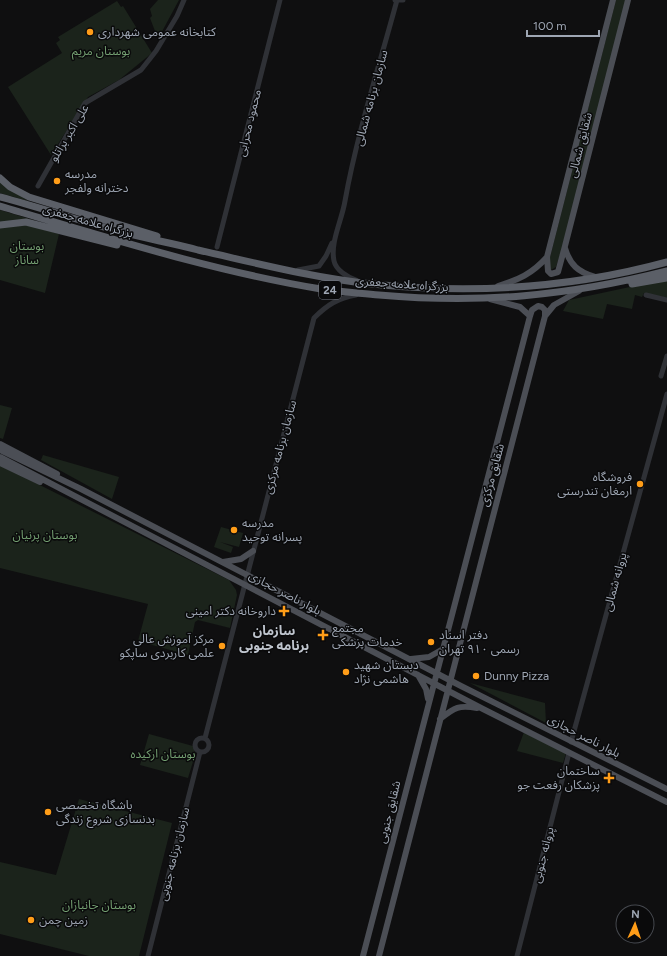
<svg xmlns="http://www.w3.org/2000/svg" width="667" height="956" font-family="Figtree,'Noto Sans Arabic',sans-serif">
  <style>
    .green { fill: #1b231b }
    .lines { fill: none; stroke-linecap: round; stroke-linejoin: round }
    .minor { stroke: #2f3136; stroke-width: 5 }
    .major { stroke: #4b4e55; stroke-width: 6 }
    .highway { stroke: #5b5f67; stroke-width: 7 }
    .poi-dot { fill: #ff9d18; stroke: #0a0a0b; stroke-width: 1.5 }
    .labels { text-anchor: middle; stroke-width: 3; stroke-linejoin: round; paint-order: stroke }
    .shield { fill: #0a0a0b; stroke: #727781; stroke-width: 1 }
    .shield-label { font-size: 11px; font-weight: bold; fill: #9ea6b3 }
    .poi-label { font-size: 12px; fill: #9ea6b3; stroke: #0a0a0b; text-anchor: start }
    .park-label { font-size: 12px; fill: #74a072; stroke: #0a0a0b }
    .street-label { font-size: 12px; fill: #9ea6b3; stroke: #0a0a0b }
    .neighbourhood-label { font-size: 13px; font-weight: bold; fill: #bfc5ce; stroke: #0a0a0b }
  </style>
  <rect width="100%" height="100%" fill="#0f0f10"/>
  <path class="green" d="M158,0h21l-21,39 -8,-21 2,-2 -2,-7z
    M616,0h10l-65,252 -5,15 -5,3 -3,-2 1,-7z
    M117,1l4,6 2,-1 29,47 -33,27 -31,17 -37,58 -43,-68 54,-34 -6,-10 4,-3 -2,-3z
    M0,181l28,20 -28,-8z
    M0,210l33,10 -1,2 -32,1z
    M25,224l34,10 -14,59 -45,-13v-54z
    M667,279v19l-23,-5 -2,4 -7,-2 -3,14 -25,-5 -4,15 -40,-8 6,-11z
    M0,405l12,3 -9,31 -3,-1z
    M43,455l76,22 -7,22 -71,-39z
    M0,465l229,115 7,10 1,5 -7,33 -32,-8 -3,2 -7,33 -50,-14 10,-37 -148,-36z
    M221,527l22,6 -4,14 -19,-5 13,5 -2,6 -17,-6z
    M470,683l75,20 1,20z
    M524,732l42,21 -3,10 -46,-12z
    M149,734l44,12 3,6 -8,26 -48,-13z
    M79,799l93,24 -33,133h-50l-89,-22v-72l56,13z"/>
  <g class="lines">
    <path class="minor" d="M395,0h8
      M38,186l47,-83 56,-33 15,-19 21,-35 7,-16
      M217,247l63,-247
      M298,270l21,-4 7,-10 6,-13
      M356,280c-9,-3 -20,-10 -22,-19 -4,-19 8,-41 11,-60 12,-67 34,-134 52,-201
      M646,295l21,5
      M661,376l6,-20
      M195 745a7 7 0 1 1 14 0a7 7 0 1 1-14 0Z
      M205,738l109,-420c13,-13 24,-20 42,-23
      M571,742l96,-348
      M148,956l52,-204
      M517,956l52,-203"/>
    <path class="major" d="M613,0l-66,257 1,14 3,3 7,-2 7,-26 63,-246
      M565,248c5,17 13,24 30,29
      M498,286c20,-6 34,-12 49,-29
      M490,299l30,8 10,9
      M0,444l57,30
      M0,450l81,39 380,197 206,103
      M0,457l483,252 184,93
      M0,463l40,19
      M223,562l18,-3 12,-8
      M411,659l18,-2 14,-8
      M418,675l8,14 2,10
      M440,719c15,-12 19,-14 37,-11
      M363,956l167,-640 2,-6 6,-4 4,1 3,3v6
      M379,956l166,-640 9,-11 25,-14"/>
    <path class="highway" d="M0,178l10,9 19,10 128,39
      M0,197c41,11 81,24 121,35 26,7 52,11 77,18 58,13 115,28 174,34 98,10 200,4 295,-22
      M0,206c106,31 212,65 321,83 19,3 39,4 58,6 102,9 189,1 288,-24
      M0,225l26,-3 91,23
      M632,284l35,-6"/>
  </g>
  <g class="poi-dot">
    <circle cx="90" cy="32" r="4"/>
    <circle cx="57" cy="181" r="4"/>
    <circle cx="640" cy="484" r="4"/>
    <circle cx="234" cy="530" r="4"/>
    <path d="M282 605h4v4h4v4h-4v4h-4v-4h-4v-4h4z"/>
    <path d="M321 629h4v4h4v4h-4v4h-4v-4h-4v-4h4z"/>
    <circle cx="431" cy="642" r="4"/>
    <circle cx="222" cy="646" r="4"/>
    <circle cx="346" cy="672" r="4"/>
    <circle cx="476" cy="676" r="4"/>
    <path d="M607 772h4v4h4v4h-4v4h-4v-4h-4v-4h4z"/>
    <circle cx="48" cy="812" r="4"/>
    <circle cx="31" cy="920" r="4"/>
  </g>
  <g class="labels">
    <rect class="shield" x="319" y="281" width="22" height="18" rx="3"/>
    <g class="shield-label">
      <text x="330" y="294">24</text>
    </g>
    <g class="poi-label">
      <text x="98" y="36">کتابخانه عمومی شهرداری</text>
      <text x="65" y="178">مدرسه<tspan x="65" dy="14">دخترانه ولفجر</tspan></text>
      <text x="632" y="481" text-anchor="end">فروشگاه<tspan x="632" dy="14">ارمغان تندرستی</tspan></text>
      <text x="242" y="527">مدرسه<tspan x="242" dy="14">پسرانه توحید</tspan></text>
      <text x="276" y="615" text-anchor="end">داروخانه دکتر امینی</text>
      <text x="332" y="632">مجتمع<tspan x="332" dy="14">خدمات پزشکی</tspan></text>
      <text x="439" y="639">دفتر اسناد<tspan x="439" dy="14">رسمی ۹۱۰ تهران</tspan></text>
      <text x="214" y="643" text-anchor="end">مرکز آموزش عالی<tspan x="214" dy="14">علمی کاربردی ساپکو</tspan></text>
      <text x="354" y="669">دبستان شهید<tspan x="354" dy="14">هاشمی نژاد</tspan></text>
      <text x="484" y="680">Dunny Pizza</text>
      <text x="600" y="775" text-anchor="end">ساختمان<tspan x="600" dy="14">پزشكان رفعت جو</tspan></text>
      <text x="56" y="809">باشگاه تخصصی<tspan x="56" dy="14">بدنسازی شروع زندگی</tspan></text>
      <text x="39" y="924">زمین چمن</text>
    </g>
    <g class="park-label">
      <text x="101" y="55">بوستان مریم</text>
      <text x="27" y="250">بوستان<tspan x="27" dy="14">ساناز</tspan></text>
      <text x="45" y="539">بوستان پرنیان</text>
      <text x="163" y="758">بوستان ارکیده</text>
      <text x="99" y="909">بوستان جانبازان</text>
    </g>
    <g class="street-label">
      <text transform="translate(371 98) rotate(-75)" y="4">سازمان برنامه شمالی</text>
      <text transform="translate(249 123) rotate(-76)" y="4">محمود محرابی</text>
      <text transform="translate(69 133) rotate(-59)" y="4">علی اکبر براتلو</text>
      <text transform="translate(580 145) rotate(-76)" y="4">شقایق شمالی</text>
      <text transform="translate(88 221) rotate(16)" y="4">بزرگراه علامه جعفری</text>
      <text transform="translate(402 284) rotate(4)" y="4">بزرگراه علامه جعفری</text>
      <text transform="translate(280 447) rotate(-75)" y="4">سازمان برنامه مرکزی</text>
      <text transform="translate(492 475) rotate(-75)" y="4">شقایق مرکزی</text>
      <text transform="translate(615 582) rotate(-75)" y="4">پروانه شمالی</text>
      <text transform="translate(285 593) rotate(28)" y="4">بلوار ناصر حجازی</text>
      <text transform="translate(584 736) rotate(27)" y="4">بلوار ناصر حجازی</text>
      <text transform="translate(389 812) rotate(-76)" y="4">شقایق جنوبی</text>
      <text transform="translate(174 854) rotate(-76)" y="4">سازمان برنامه جنوبی</text>
      <text transform="translate(543 855) rotate(-76)" y="4">پروانه جنوبی</text>
    </g>
    <g class="neighbourhood-label">
      <text x="274" y="635">سازمان<tspan x="274" dy="15">برنامه جنوبی</tspan></text>
    </g>
  </g>
  <g transform="translate(635 924) rotate(3)"><circle r="19" fill="#0a0a0b" stroke="#45484e"/>
  <path d="M0-3L7 15L0 10L-7 15Z" fill="#ff9d18"/>
  <text y="-6" font-size="11" font-weight="bold" text-anchor="middle" fill="#9ea6b3">N</text>
  </g>
  <path d="M527 30v6h72v-6" fill="none" stroke="#9ea6b3" stroke-width="2"/>
  <text x="533" y="30" font-size="12" fill="#9ea6b3" stroke="#0a0a0b" stroke-width="3" paint-order="stroke">100 m</text>
</svg>
